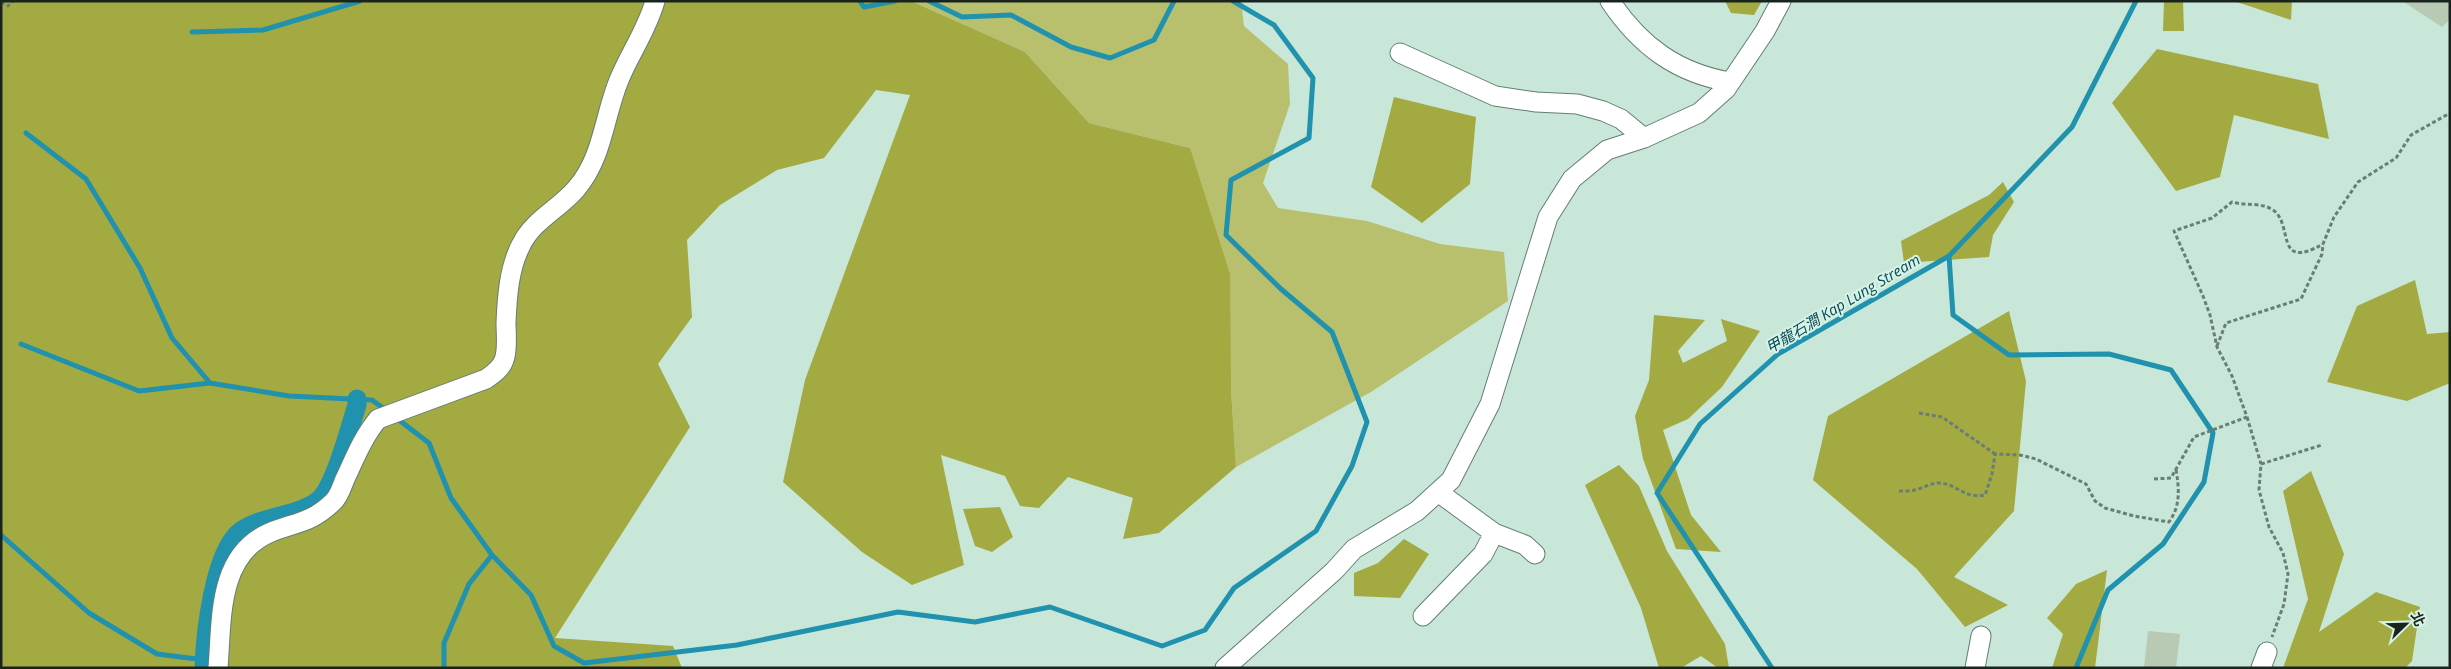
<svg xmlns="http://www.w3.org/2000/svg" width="2451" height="669" font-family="'Open Sans','Noto Sans TC',sans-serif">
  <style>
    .green { fill: #b8c06e }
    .forest { fill: #a2aa41 }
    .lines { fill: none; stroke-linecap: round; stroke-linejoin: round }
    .stream { stroke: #2092ae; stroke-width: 5 }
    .canal { stroke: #2092ae; stroke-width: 19 }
    .building { fill: #b8cab4 }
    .minor-casing { stroke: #637e73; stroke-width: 21 }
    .path { stroke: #6a7e75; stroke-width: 3; stroke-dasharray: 4 2.5; stroke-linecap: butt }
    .minor { stroke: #fff; stroke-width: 19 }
    .labels { text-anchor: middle; stroke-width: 4; stroke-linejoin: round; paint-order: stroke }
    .water-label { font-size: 15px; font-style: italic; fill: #0c4959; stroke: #d6f4e6 }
  </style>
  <rect width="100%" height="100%" fill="#c9e7d9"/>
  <path class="green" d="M911,1h330l3,25 44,38 2,40 -27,79 15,25 89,13 73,23 64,8 4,49 -137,91 -135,75 -5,-78 -41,-241 -101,-25 -64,-71z"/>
  <path class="forest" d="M1,1h910l114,51 64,71 101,25 40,126 1,115 5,78 -77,66 -36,6 10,-41 -65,-21 -29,31 -19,-2 -15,-30 -64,-21 23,110 -52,20 -50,-33 -79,-70 22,-102 105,-285 -34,-5 -52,68 -47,12 -57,35 -33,35 5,77 -34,47 32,63 -135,211 118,8 9,22h-681z
    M1725,1h37l-8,14 -23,-2z
    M2164,1h19l1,30h-21z
    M2234,1h58l-1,19z
    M2157,49l161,35 11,55 -95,-24 -14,62 -44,14 -64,-88z
    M1394,97l82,20 -6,67 -48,39 -51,-36z
    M2003,182l11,20 -21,33 -4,22 -85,6 -3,-22 88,-46z
    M2415,280l12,54 23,-2v51l-43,18 -80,-19 30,-76z
    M2009,311l17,70 -12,130 -60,66 54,28 -43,22 -48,-58 -104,-89 15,-64z
    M1654,315l51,5 -27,31 5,12 44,-22 -6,-22 39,12 -38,56 -34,32 -25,11 28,85 30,37 -45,-3 -33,-90 -8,-43 14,-36z
    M1619,465l20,21 28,65 58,93 4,24h-11l-17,-12 -20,12h-22l-18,-60 -56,-123z
    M2311,471l33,83 -25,78 57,-40 44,15 -8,54 -7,7h-122l25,-69 -25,-108z
    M1000,507l13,30 -21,15 -17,-6 -12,-37z
    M1404,539l25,15 -29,44 -46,-2v-23l24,-10z
    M2107,570l-12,98h-43l11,-34 -16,-16 29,-34z"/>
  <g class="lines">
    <path class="stream" d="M860,1l4,6 31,-6
      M929,1l33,16 49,-2 60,32 39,11 44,-18 20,-39
      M192,32l71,-2 97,-29
      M26,133l60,46 54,89 32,70 38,45
      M21,344l118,47 71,-8 79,13 83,4 15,11
      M395,417l34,26 22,55 41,57 39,40 23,51 30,17 153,-18 161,-33 77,10 75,-15 112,39 43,-16 29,-42 82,-57 36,-65 15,-44 -35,-90 -51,-43 -55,-54 5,-55 78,-42 4,-60 -39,-53 -41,-24
      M1,535l88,78 68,41 48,6
      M444,668v-25l25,-59 23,-29
      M1772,668l-115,-175 43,-69 78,-70 171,-98
      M2076,668l32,-78 55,-46 41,-62 9,-49 -42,-63 -62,-16 -100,1 -56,-40 -4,-59 123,-129 64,-126"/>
    <path class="canal" d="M204,668c1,-33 10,-118 37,-137 23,-16 57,-14 78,-31 16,-14 31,-74 38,-95v-6"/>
  </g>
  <path class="building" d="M2402,1h48v19l-8,7z
    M2148,631l32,3 -4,34h-32z"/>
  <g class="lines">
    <defs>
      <path id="minor" d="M1610,1c30,45 67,72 120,81
        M1400,53l95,43 41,6 41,2 26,7 18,8 23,19
        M1438,492l56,41 31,12 10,9
        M1423,616l60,-62 11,-21
        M218,668c4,-47 -1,-112 51,-135 26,-11 41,-9 64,-31 6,-5 9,-16 12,-23 10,-21 18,-42 33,-60l108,-40c7,-5 15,-10 18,-19 4,-10 2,-26 2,-37 1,-26 3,-55 15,-78 12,-25 38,-36 55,-56 27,-31 28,-73 43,-109 11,-27 28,-50 36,-79
        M1225,668l109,-97 20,-22 63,-38 34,-31 39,-76 58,-187 24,-38 35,-29 37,-12 55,-25 27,-24 39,-58 16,-30
        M1975,668l6,-32
        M2261,668l6,-16"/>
    </defs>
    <use href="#minor" class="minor-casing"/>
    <path class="path" d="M1,2l7,4 5,-5
      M2217,346l9,-23 75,-24 21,-45 1,-10 11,-27 24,-35 38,-24 15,-23 39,-22
      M1919,413l23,4 53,37
      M2247,417l14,47 -2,26 10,37 14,26 5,21 -4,30 -12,33
      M2261,464l61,-19
      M2154,479l17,-1 23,-41 53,-20 -15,-41 -15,-29 -7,-32 -7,-19 -29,-65 38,-13 20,-16c14,4 29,0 41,8 21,14 1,62 50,34
      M1899,491c5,0 11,0 16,-1 9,-2 17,-8 26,-7 17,2 24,16 44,12l7,-21 3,-20 25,1 16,4 50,25 9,17 10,7 29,8 35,6c12,-17 10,-33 7,-53"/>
    <use href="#minor" class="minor"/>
  </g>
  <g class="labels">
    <g class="water-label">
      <text transform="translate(1843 304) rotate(-31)" y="5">甲龍石澗 Kap Lung Stream</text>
    </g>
  </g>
  <rect width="2451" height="669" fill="none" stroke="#19241f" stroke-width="5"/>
  <g transform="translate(2406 624) rotate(67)" stroke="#d6f4e6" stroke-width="4" paint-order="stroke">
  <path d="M0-4L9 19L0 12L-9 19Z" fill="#19241f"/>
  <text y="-8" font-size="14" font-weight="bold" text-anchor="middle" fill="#19241f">北</text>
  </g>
</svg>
